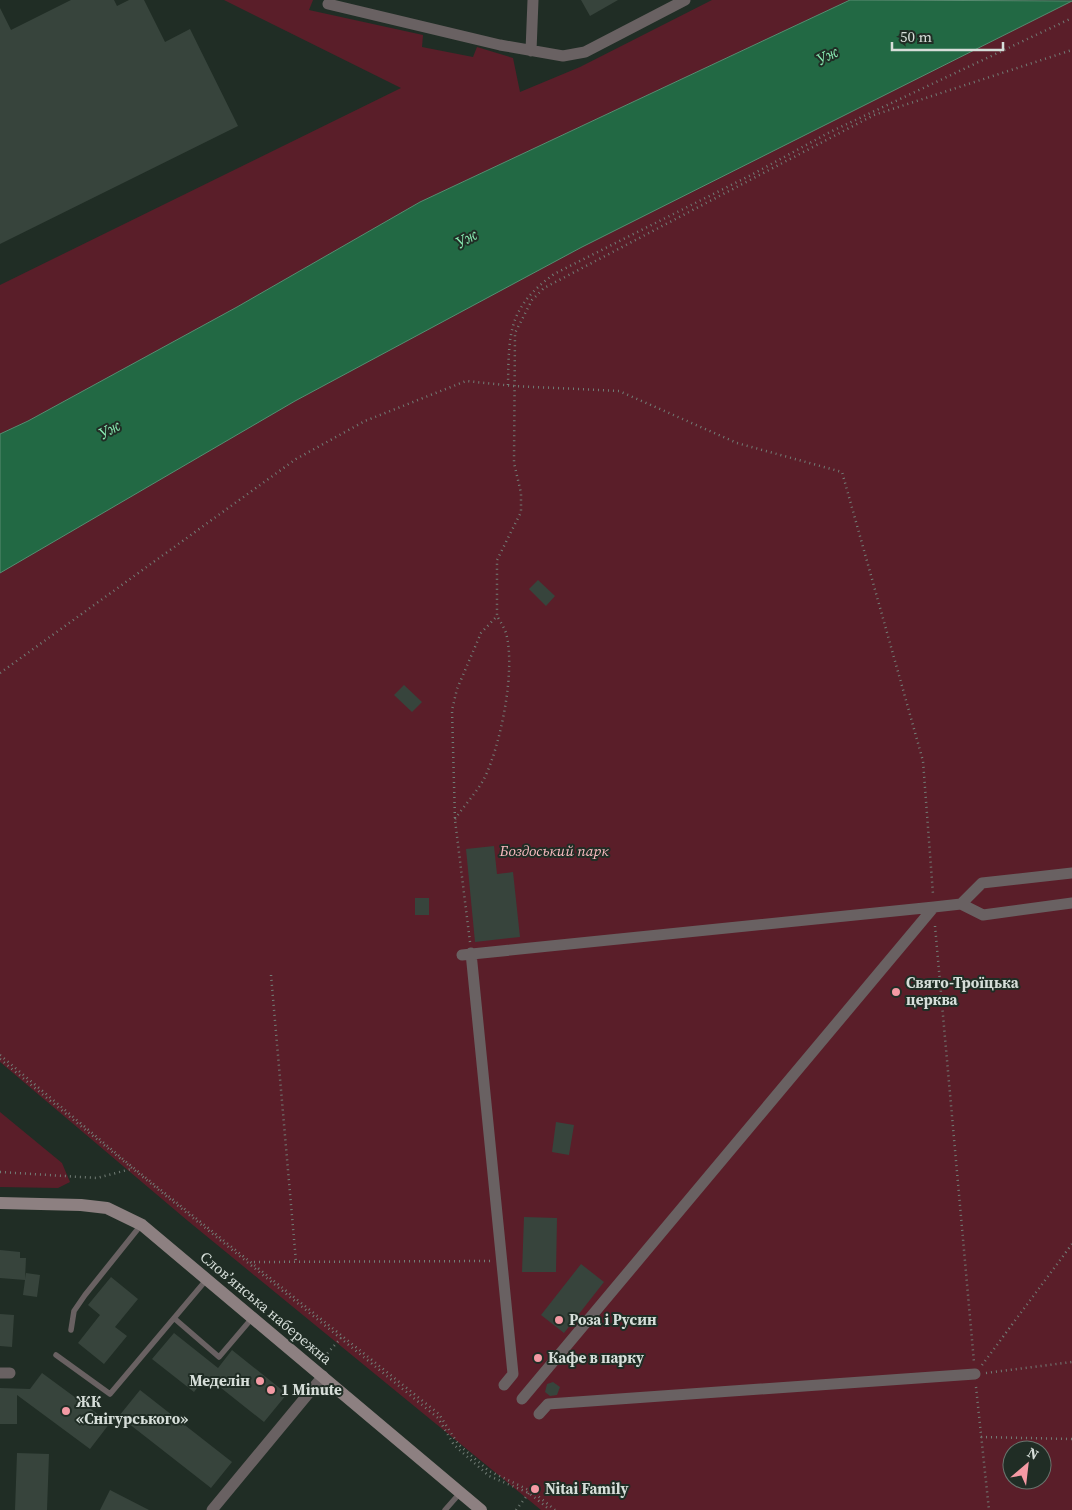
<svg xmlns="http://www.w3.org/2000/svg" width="1072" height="1510" font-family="'Source Serif 4',serif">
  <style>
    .green { fill: #5a1e29; fill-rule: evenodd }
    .water { fill: #226944; stroke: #588c71 }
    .building { fill: #37443c }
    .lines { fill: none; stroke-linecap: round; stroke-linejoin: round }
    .path { stroke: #727d76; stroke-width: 2.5; stroke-dasharray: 1 4; stroke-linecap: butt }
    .lane { stroke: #696162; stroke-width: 5.5 }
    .street { stroke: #696162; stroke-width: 11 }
    .secondary { stroke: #8d8081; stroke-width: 12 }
    .poi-dot { fill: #f49aa4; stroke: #202d25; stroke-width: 2 }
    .labels { text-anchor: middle; stroke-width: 4; stroke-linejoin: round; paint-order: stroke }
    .park-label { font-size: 15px; font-style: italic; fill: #fbbcc1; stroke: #202d25 }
    .poi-label { font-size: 15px; font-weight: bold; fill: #d6ded9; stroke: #202d25; text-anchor: start }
    .street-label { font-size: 15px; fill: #d6ded9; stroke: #202d25 }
    .water-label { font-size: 16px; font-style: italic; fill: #89eab2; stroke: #202d25 }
  </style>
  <rect width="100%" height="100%" fill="#202d25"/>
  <path class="green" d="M224,0h89l-4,10 114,25 -1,12 51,10 4,-10 36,11 7,34 60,-25 132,-67h138l-430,202 -183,105 -209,114 -28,13v-149l401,-197z
    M1072,1v1509h-531l-353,-289 -188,-159v-489l295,-172 287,-154zM1012,1450h30v30h-30z
    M0,1112l62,51 8,19 -12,6 -58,-1z"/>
  <path class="water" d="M850,0l222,1 -490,246 -287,154 -295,172v-139l28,-13 209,-114 183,-105z"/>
  <path class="building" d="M71,0h43l3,6 12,-6h15l21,42 25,-13 48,97 -238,118v-236l11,22z
    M581,0h37l-28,16z
    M538,580l17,16 -9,10 -17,-17z
    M404,685l18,17 -10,10 -18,-17z
    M494,846l3,28 16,-2 7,65 -45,5 -9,-93z
    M415,898h14v17h-14z
    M556,1122l18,3 -5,30 -17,-3z
    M524,1217l33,1 -1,54h-34z
    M0,1250l20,2v6h6l-1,21 1,-6 14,2 -3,22 -14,-2 2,-15 -25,-2z
    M581,1264l23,18 -40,51 -23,-18z
    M111,1277l27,22 -23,28 12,9 -23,28 -26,-21 22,-28 -12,-10z
    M0,1314l14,1 -2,32 -12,-1z
    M174,1333l44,35 14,-18 55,44 -23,28 -58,-46 -12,16 -42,-33z
    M42,1373l68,50 -20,26 -73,-54v29h-17v-36l30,1z
    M553,1382l7,5 -3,8 -7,1 -5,-4 2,-8z
    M140,1390l92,72 -21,26 -92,-72z
    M17,1453l32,1 -2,56h-32z
    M110,1490l39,20h-49z"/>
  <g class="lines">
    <path class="path" d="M508,385c1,-53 0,-77 46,-111l199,-100 77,-42 242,-114
      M0,673l296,-214 69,-38 101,-40 48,5 105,5 118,52 105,29 81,289 10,133
      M455,819c9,-13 21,-26 29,-40 17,-34 32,-110 22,-146 -2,-6 -6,-12 -9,-17
      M935,926l39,436
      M470,942l-15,-122 -3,-110 5,-21 24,-56 16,-17v-56l24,-48v-19l-7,-30 1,-130 17,-33 12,-12 330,-173 198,-65
      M271,975l25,287
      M0,1055l130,110 309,249 19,30 31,27 44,21 22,18
      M0,1059c145,121 292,239 438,359l16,27 35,31 40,17 21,17
      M0,1172l97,6 34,-9
      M254,1262l237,-1
      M324,1357l17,-19
      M982,1365l90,-121
      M986,1373l86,-11
      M976,1387l13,123
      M981,1437l91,2
      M516,1510l13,-17"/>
    <path class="lane" d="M175,1319l44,38 34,-40
      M71,1330l3,-19 11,-16 56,-70
      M56,1355l54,39 97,-115
      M445,1510l15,-17"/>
    <path class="street" d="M328,4l172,41 63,11 22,-4 100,-52
      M531,51l2,-51
      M961,904l22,11 89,-12
      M471,953l42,421 -9,11
      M462,955l472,-48 27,-3 21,-21 90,-10
      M0,1373h10
      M522,1399l412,-492
      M539,1414l9,-10 427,-30
      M212,1510l111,-134"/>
    <path class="secondary" d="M0,1203l81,2 26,3 35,17 339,285"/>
  </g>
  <g class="poi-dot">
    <circle cx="896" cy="992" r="5"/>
    <circle cx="559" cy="1320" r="5"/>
    <circle cx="538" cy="1358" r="5"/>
    <circle cx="260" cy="1381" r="5"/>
    <circle cx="271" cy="1390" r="5"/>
    <circle cx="66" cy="1411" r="5"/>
    <circle cx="535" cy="1489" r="5"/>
  </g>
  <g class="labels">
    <g class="park-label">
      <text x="554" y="856">Боздоський парк</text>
    </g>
    <g class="poi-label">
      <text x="906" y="988">Свято-Троїцька<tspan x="906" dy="17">церква</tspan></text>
      <text x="569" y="1325">Роза і Русин</text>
      <text x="548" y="1363">Кафе в парку</text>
      <text x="250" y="1386" text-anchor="end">Меделін</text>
      <text x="281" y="1395">1 Minute</text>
      <text x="76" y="1407">ЖК<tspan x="76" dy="17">«Снігурського»</tspan></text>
      <text x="545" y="1494">Nitai Family</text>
    </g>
    <g class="street-label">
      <text transform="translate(266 1308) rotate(40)" y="5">Словʼянська набережна</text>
    </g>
    <g class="water-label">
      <text transform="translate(827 55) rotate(-26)" y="6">Уж</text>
      <text transform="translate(466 238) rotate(-28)" y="6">Уж</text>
      <text transform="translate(109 429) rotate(-28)" y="6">Уж</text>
    </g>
  </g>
  <g transform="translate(1027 1465) rotate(28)"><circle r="24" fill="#202d25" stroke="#69746d"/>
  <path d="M0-4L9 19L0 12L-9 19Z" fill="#f49aa4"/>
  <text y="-8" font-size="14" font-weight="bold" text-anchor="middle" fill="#d6ded9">N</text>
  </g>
  <path d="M892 42v8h111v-8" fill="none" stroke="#d6ded9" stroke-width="2.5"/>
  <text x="900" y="42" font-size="15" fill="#d6ded9" stroke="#202d25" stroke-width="4" paint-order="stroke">50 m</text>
</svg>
